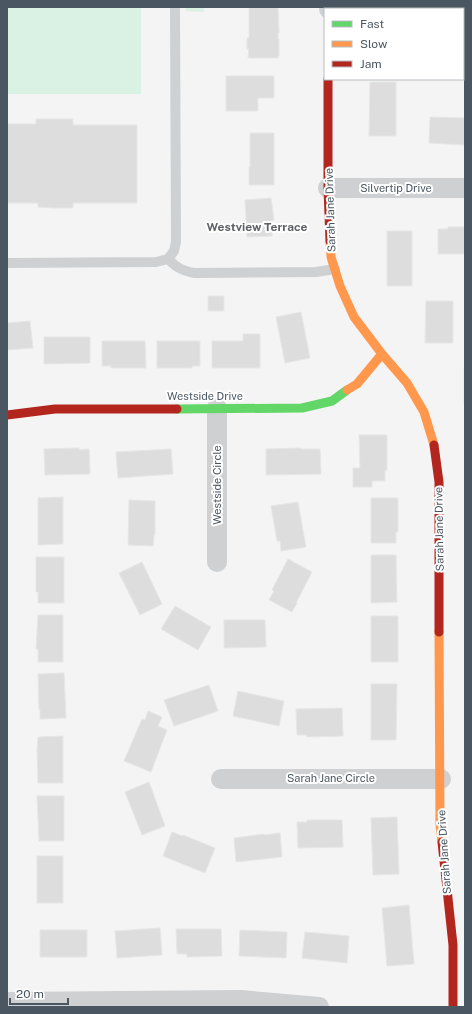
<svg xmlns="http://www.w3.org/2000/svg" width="472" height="1014" font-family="'Public Sans',sans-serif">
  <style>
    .green { fill: #d9f2e3 }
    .building { fill: #ddddde; stroke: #e5e6e7 }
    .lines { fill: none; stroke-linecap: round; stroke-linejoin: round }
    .lane { stroke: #ced0d2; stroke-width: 10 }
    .street { stroke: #ced0d2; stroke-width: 20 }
    .fast { stroke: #63d668; stroke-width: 9 }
    .slow { stroke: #ff974d; stroke-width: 9 }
    .jam { stroke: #b3261e; stroke-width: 9 }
    .labels { text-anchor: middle; stroke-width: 4; stroke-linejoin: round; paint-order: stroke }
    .street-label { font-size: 11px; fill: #4a5661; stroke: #fff }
    .neighbourhood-label { font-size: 12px; font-weight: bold; fill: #5f6368; stroke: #fff }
  </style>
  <rect width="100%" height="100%" fill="#f4f4f4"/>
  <path class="green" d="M7,7h134v87h-134z
    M186,7h18v5l-18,-1z"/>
  <path class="building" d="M249,7h29l1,26h-1v6h1v17h-1v2h-30l1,-9h-2v-11h2z
    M425,8h40v27h-2v-26h-38z
    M226,76h48v22h-16v13h-32z
    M370,82h26v54h-27z
    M430,117l35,1v27l-36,-2z
    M36,119h37v6h64v78h-64v5h-18l-17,-1v-4h-31v-79h29z
    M250,133h24v52h-25v-18h1z
    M271,198l3,22 -2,1v15l-25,1 -2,-37z
    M448,227h17v27h-27v-25h10z
    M387,231h25v55h-25z
    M208,296h16v15h-16z
    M426,301h27v42h-28z
    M301,312l9,46 -25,5 -9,-46z
    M30,321l3,27 -26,2v-27z
    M243,334h17v34h-48v-27h31z
    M44,337h46v26l-46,1z
    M102,341h43l1,27h-35v-2h-9z
    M157,341h43v25h-8v2h-35z
    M465,358v45h-1v-35h1z
    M359,435h28v35h-2v11h-13v6h-19v-19h7z
    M79,448v2l10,-1 1,25 -45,1 -1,-26z
    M300,448l1,1h19l1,25 -55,1v-26z
    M171,449l2,25 -55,4 -2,-26z
    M63,497v47l-25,1v-47z
    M371,498h27v34h-2v11h-25z
    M129,500l26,1v34h-1l-1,11 -25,-1z
    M298,502l8,45 -25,4 -1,-10h-3l-6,-35z
    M371,555h25l1,47 -26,1z
    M36,557h28v46h-26v-11h-2z
    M288,559l24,13 -16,31h1l-5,9 -23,-12 5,-9 -2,-1z
    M142,562l20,42 -22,11 -21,-42z
    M175,606l36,21 -13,23 -37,-21z
    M38,615h25v47h-25v-13h-2z
    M371,616h27v46h-27z
    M224,620h41l1,27 -42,1z
    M64,673l2,45 -26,1v-10h-1l-1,-35z
    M371,684h26l-1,56h-25z
    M209,685l9,26 -44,15 -10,-26z
    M238,691l46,10 -5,25 -46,-10z
    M342,708l1,28 -36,1v-2h-10l-1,-26z
    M148,711l14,6 -4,9 9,4 -16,42 -27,-11 18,-42 3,1z
    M63,736v47h-25l-1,-31 1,-15z
    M149,782l16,44 -23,9 -17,-43z
    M37,796h27v45h-25z
    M397,817l2,57 -26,1 -2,-57z
    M307,820h35l1,27 -45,1 -1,-26h10z
    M172,832l10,4 1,-1 32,13 -10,25 -42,-17z
    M280,833l2,24 -46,5 -2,-24 30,-4 1,1z
    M37,856h26v47h-26z
    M409,905l5,59 -27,2 -5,-58z
    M160,928l2,27 -45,3 -2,-27z
    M176,929h45l1,27 -35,1v-3h-10z
    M40,930h47v27h-47z
    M240,930l47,2 -1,26 -47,-2z
    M305,932l44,4 -2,27 -45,-5z"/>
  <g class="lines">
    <path class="lane" d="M168,259c9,9 15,12 27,14l121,-1 19,-3
      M7,263l149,-1 12,-3 6,-8 2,-9 -1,-234"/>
    <path class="street" d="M329,9v-2
      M328,188h137
      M217,562v-154
      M221,779h220
      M7,1002l234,-2 78,7"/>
    <path class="fast" d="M177,409l125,-1 30,-7 15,-11"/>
    <path class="slow" d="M330,241l1,16 9,29 14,31 28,37 25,29 17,29 10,33
      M347,390l10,-6 25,-30
      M439,632l1,192 2,18"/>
    <path class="jam" d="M328,79v109l2,53
      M7,415l48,-6h122
      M434,445l5,37v150
      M442,842l11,103v62"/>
  </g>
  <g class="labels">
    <g class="street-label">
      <text x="396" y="192">Silvertip Drive</text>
      <text transform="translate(330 210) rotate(-92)" y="4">Sarah Jane Drive</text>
      <text x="205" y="400">Westside Drive</text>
      <text transform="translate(217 485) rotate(-90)" y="4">Westside Circle</text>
      <text transform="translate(439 529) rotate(-91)" y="4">Sarah Jane Drive</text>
      <text x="331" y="782">Sarah Jane Circle</text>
      <text transform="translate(444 852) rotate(-94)" y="4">Sarah Jane Drive</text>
    </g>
    <g class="neighbourhood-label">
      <text x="257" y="231">Westview Terrace</text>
    </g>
  </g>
  <rect width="472" height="1014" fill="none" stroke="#4a5661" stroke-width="16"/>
  <rect x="324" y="8" width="140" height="72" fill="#ffffff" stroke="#b7bbc0"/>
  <rect x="332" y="21" width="20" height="6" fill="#63d668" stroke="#b7bbc0"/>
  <text x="360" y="28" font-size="12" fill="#4a5661">Fast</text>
  <rect x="332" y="41" width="20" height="6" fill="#ff974d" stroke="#b7bbc0"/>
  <text x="360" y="48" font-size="12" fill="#4a5661">Slow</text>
  <rect x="332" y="61" width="20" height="6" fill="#b3261e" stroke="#b7bbc0"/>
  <text x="360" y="68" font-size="12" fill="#4a5661">Jam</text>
  <path d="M10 998v6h58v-6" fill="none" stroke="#4a5661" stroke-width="2"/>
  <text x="16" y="998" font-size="12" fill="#4a5661" stroke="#ffffff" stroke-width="3" paint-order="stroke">20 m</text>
</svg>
